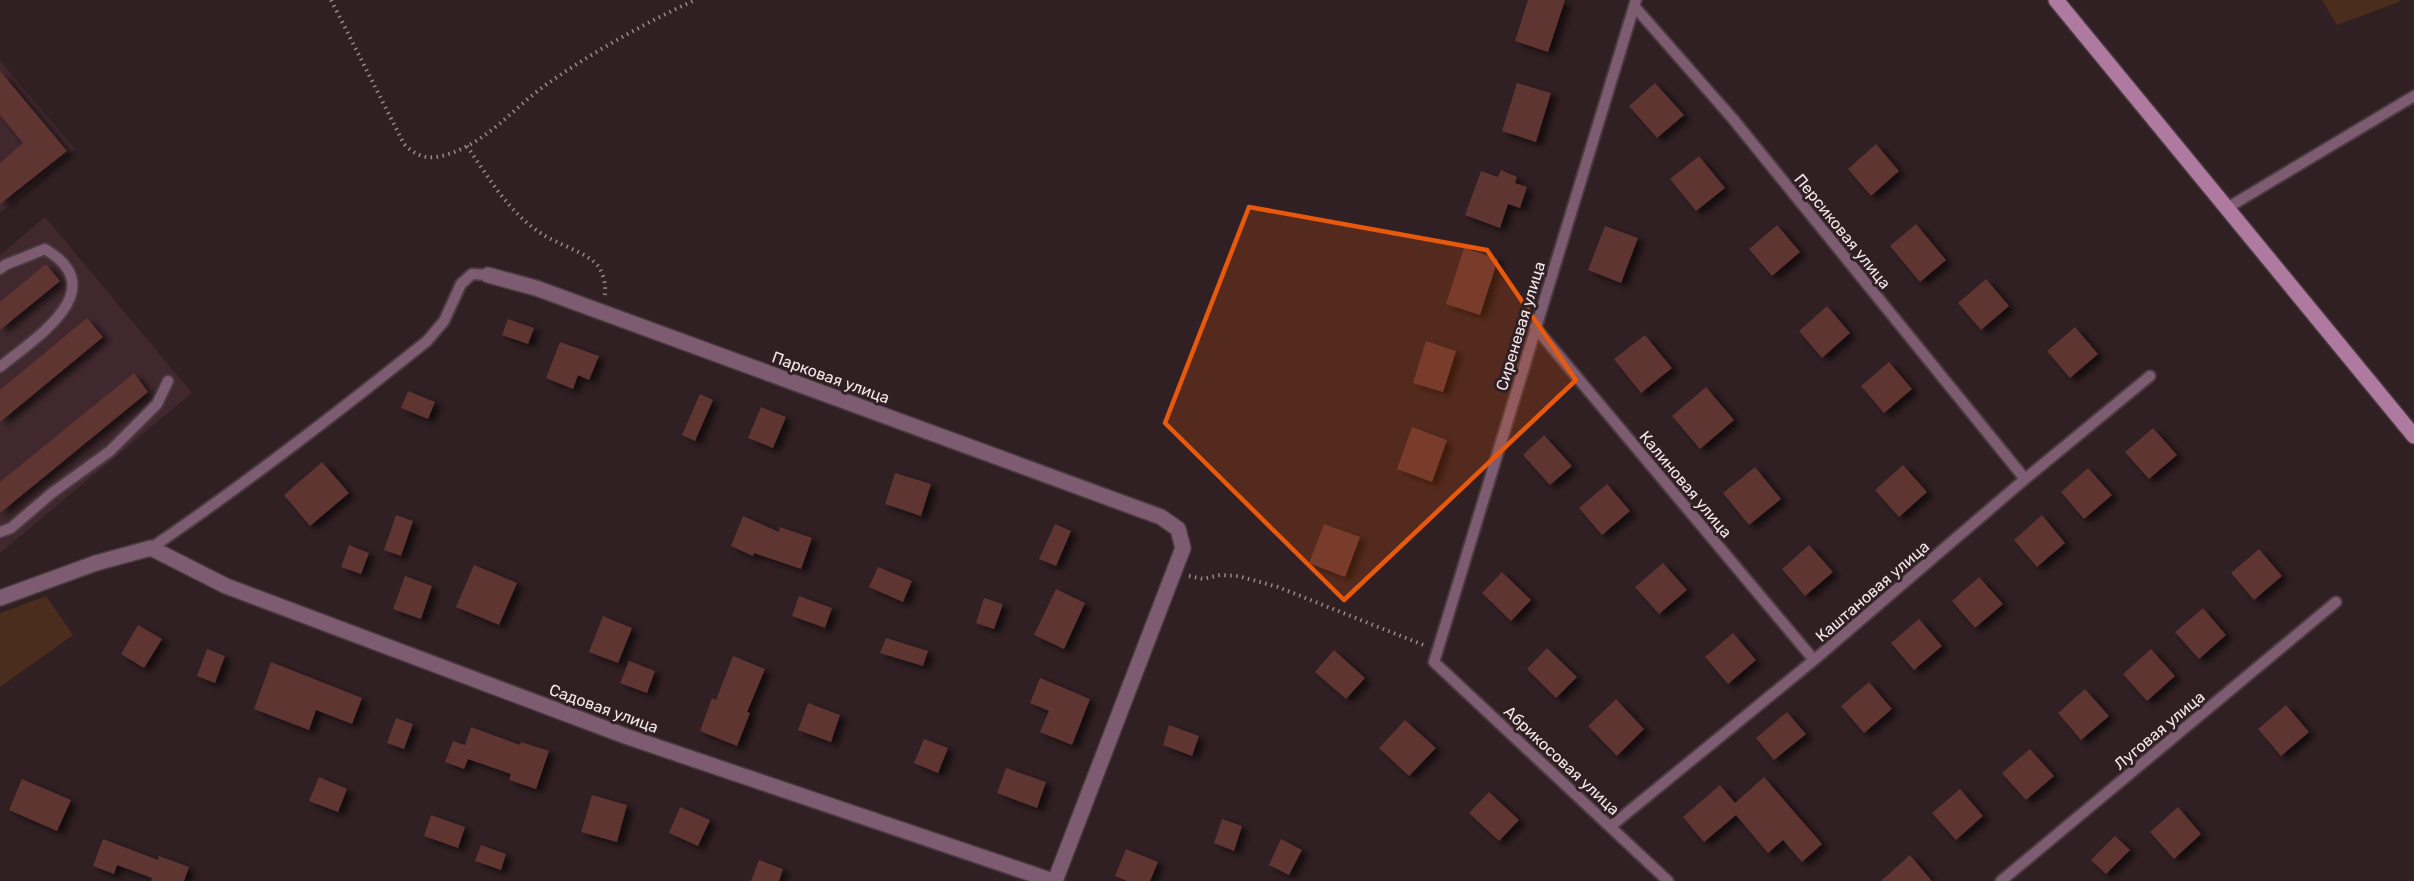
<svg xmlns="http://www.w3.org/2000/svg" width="2414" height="881" font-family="Rubik,sans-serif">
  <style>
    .built { fill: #40282e }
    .green { fill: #4a2d1c }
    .building { fill: #5e3430; filter: url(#shadow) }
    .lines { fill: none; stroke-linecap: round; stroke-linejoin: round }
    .lane-casing { stroke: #4b3b3f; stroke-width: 14 }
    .street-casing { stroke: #4b3b3f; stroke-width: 18 }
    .secondary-casing { stroke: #4b3b3f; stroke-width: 18 }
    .path { stroke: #97898c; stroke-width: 4; stroke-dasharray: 1.5 4.5; stroke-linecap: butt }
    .lane { stroke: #7d5c72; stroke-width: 10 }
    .street { stroke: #7d5c72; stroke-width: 15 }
    .secondary { stroke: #af7a9f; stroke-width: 15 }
    .marked { fill: #e8590c; fill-opacity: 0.2; stroke: #e8590c; stroke-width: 4.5; stroke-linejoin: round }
    .labels { text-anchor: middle; stroke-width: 6; stroke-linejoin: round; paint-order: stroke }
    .street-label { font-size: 16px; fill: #f3e7ea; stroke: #301f23 }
  </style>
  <defs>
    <filter id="shadow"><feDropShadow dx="6" dy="4" stdDeviation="3" flood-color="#0009"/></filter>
  </defs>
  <rect width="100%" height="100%" fill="#301f23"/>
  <path class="built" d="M0,61l75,88 -75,64z
    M45,217l147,176 -192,160v-298z"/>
  <path class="green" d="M2322,0h78l-1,2 -62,23z
    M46,596l27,39 -73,52v-74z"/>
  <path class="building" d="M1528,0h37l-17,52 -33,-11z
    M0,71l67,80 -67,53v-41l23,-20 -23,-28z
    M1517,83l34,10 -15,49 -34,-11z
    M1655,83l29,32 -27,23 -28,-32z
    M1876,144l23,27 -28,25 -23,-27z
    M1699,156l26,32 -29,23 -26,-32z
    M1501,170l16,7 -2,6 12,4 -7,21 -12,-4 -8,24 -35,-13 16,-44 17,6z
    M1916,224l30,36 -26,22 -30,-36z
    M1777,225l23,27 -28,24 -23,-27z
    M1605,226l33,12 -17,45 -33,-13z
    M1464,248l34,11 -18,56 -34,-11z
    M46,264l14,17 -60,49v-28z
    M1986,279l23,27 -28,24 -23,-27z
    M1827,306l23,27 -28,25 -23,-27z
    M87,318l16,19 -103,85v-32z
    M508,319l26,9 -6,16 -26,-9z
    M2075,327l23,27 -28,24 -23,-27z
    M1645,335l27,33 -31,25 -27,-34z
    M1426,341l30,10 -13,41 -30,-9z
    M560,342l39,14 -10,24 -11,-5 -5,14 -27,-11z
    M1889,362l23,27 -28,24 -23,-27z
    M134,373l14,19 -148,121v-31z
    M1706,387l28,33 -34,29 -28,-33z
    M408,391l27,11 -7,17 -27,-11z
    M700,394l13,6 -18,41 -13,-6z
    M761,407l25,10 -13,31 -25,-10z
    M1412,427l35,13 -15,42 -35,-13z
    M2153,428l24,27 -28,24 -24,-27z
    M1544,435l28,31 -22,19 -27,-30z
    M322,462l27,31 -39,33 -26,-31z
    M1903,465l24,27 -28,25 -24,-27z
    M1755,467l26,32 -32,26 -26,-32z
    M2088,468l24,27 -28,24 -23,-27z
    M895,473l36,11 -10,32 -36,-12z
    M1607,484l23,27 -28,24 -23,-27z
    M396,515l17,6 -12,35 -17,-6z
    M2042,515l23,28 -28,24 -23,-27z
    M743,516l36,16 1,-5 32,11 -11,31 -47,-16 -1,3 -22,-10z
    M1055,524l16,7 -15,35 -17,-7z
    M1324,524l36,13 -15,40 -36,-14z
    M349,545l20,8 -8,21 -20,-7z
    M1809,545l24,27 -28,24 -23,-27z
    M2259,549l23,27 -28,24 -23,-27z
    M1663,563l24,27 -28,24 -24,-27z
    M474,565l43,18 -18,42 -43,-18z
    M878,567l34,14 -9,21 -34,-15z
    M1502,572l29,28 -20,21 -29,-28z
    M405,576l27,10 -11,33 -28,-10z
    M1979,577l24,27 -28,24 -23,-27z
    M1056,589l29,14 -21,46 -30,-14z
    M799,596l33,12 -7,20 -33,-12z
    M984,598l19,6 -9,25 -18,-6z
    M2203,608l23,27 -27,24 -24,-27z
    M603,616l29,12 -14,35 -29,-11z
    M1919,619l23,27 -28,24 -23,-27z
    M138,625l24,14 -18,29 -23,-14z
    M1733,633l23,27 -28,24 -23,-27z
    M886,638l42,13 -5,15 -43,-13z
    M1547,648l30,29 -21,21 -29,-29z
    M207,649l18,7 -10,27 -18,-7z
    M2151,649l24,27 -28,25 -24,-27z
    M1334,650l31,28 -19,21 -31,-27z
    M733,656l32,13 -18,43 3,1 -13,33 -37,-15 12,-33 4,2z
    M629,661l26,10 -8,22 -27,-10z
    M271,662l91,36 -10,26 -36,-14 -7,20 -55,-21z
    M1040,678l50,21 -18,46 -32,-13 9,-21 -19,-8z
    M1869,682l23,27 -28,24 -23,-27z
    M2085,689l24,27 -28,24 -23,-27z
    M1616,699l28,30 -27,27 -29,-30z
    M808,703l32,12 -9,27 -33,-12z
    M2286,705l23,27 -28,24 -23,-27z
    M1787,712l19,22 -32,26 -18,-22z
    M396,718l17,6 -9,25 -17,-6z
    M1405,720l31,28 -27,28 -30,-28z
    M1169,725l30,11 -7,20 -29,-11z
    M471,727l49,18 1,-3 28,9 -13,38 -27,-9 2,-6 -43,-15 -4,10 -19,-7 8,-21 12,4z
    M924,739l24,9 -10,25 -24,-10z
    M2030,749l24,27 -28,24 -24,-27z
    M1006,768l40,14 -9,26 -40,-15z
    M319,777l28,12 -9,23 -29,-11z
    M1764,777l58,67 -20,18 -19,-22 -15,13 -32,-38 -32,27 -21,-25 37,-32 15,18z
    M22,779l49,21 -14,31 -48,-21z
    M1960,789l23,27 -27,24 -24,-27z
    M1489,792l30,28 -20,21 -30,-28z
    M592,795l35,10 -10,37 -36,-10z
    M680,807l30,13 -12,26 -29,-13z
    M2178,807l23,27 -27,25 -24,-27z
    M431,815l34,12 -7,21 -34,-12z
    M1222,819l20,7 -8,25 -20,-8z
    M2115,836l15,14 -24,24 -15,-14z
    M103,839l55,21 1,-4 30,11 -5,14h-33l1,-3 -35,-13 -3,9 -21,-8z
    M1281,839l21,11 -13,25 -20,-10z
    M481,845l25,9 -5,16 -26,-9z
    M1126,849l32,13 -8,19h-23l-12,-5z
    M1910,855l22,26h-51z
    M759,860l24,9 -4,12h-28z"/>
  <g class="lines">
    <defs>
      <path id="lane" d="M1636,0l-202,662 234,219
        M1634,6l99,113 292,360
        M2227,208l187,-112
        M0,269l5,-4 40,-16c69,41 -10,89 -45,118
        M1535,327l279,333
        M0,532l11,-4 41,-35 58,-42 47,-47 11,-23
        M151,548c96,-65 186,-135 276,-207l17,-20 17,-37 11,-10 16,1
        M1611,826l203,-166 211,-181 125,-103
        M2001,881l335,-279"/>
      <path id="street" d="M488,275l48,13 625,229 17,12 5,19 -128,333
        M0,598l96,-35 55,-15 75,38 402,151 425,144"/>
      <path id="secondary" d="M2056,0l358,436"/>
    </defs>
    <use href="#lane" class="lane-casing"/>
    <use href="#street" class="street-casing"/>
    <use href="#secondary" class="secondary-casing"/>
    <path class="path" d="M331,0l73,144c13,13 24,16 41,11 41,-11 68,-47 102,-71 46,-32 96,-60 148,-84
      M467,146c21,31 43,68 75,88 15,10 46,19 56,32 6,8 9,23 6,31
      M1189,576l14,3 17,-4 18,1 40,11 148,59"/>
    <use href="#lane" class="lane"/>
    <use href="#street" class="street"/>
    <use href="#secondary" class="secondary"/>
  </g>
  <path class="marked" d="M1249,207l238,43 89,130 -232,220 -179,-177z"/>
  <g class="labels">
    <g class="street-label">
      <text transform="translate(1843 231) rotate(51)" y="6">Персиковая улица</text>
      <text transform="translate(1520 326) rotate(-73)" y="6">Сиреневая улица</text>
      <text transform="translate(831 377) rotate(20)" y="6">Парковая улица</text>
      <text transform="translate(1686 484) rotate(50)" y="6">Калиновая улица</text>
      <text transform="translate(1872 591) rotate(-41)" y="6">Каштановая улица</text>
      <text transform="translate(604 708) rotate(20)" y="6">Садовая улица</text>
      <text transform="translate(2159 730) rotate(-40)" y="6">Луговая улица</text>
      <text transform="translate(1562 760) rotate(43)" y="6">Абрикосовая улица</text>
    </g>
  </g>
</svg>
